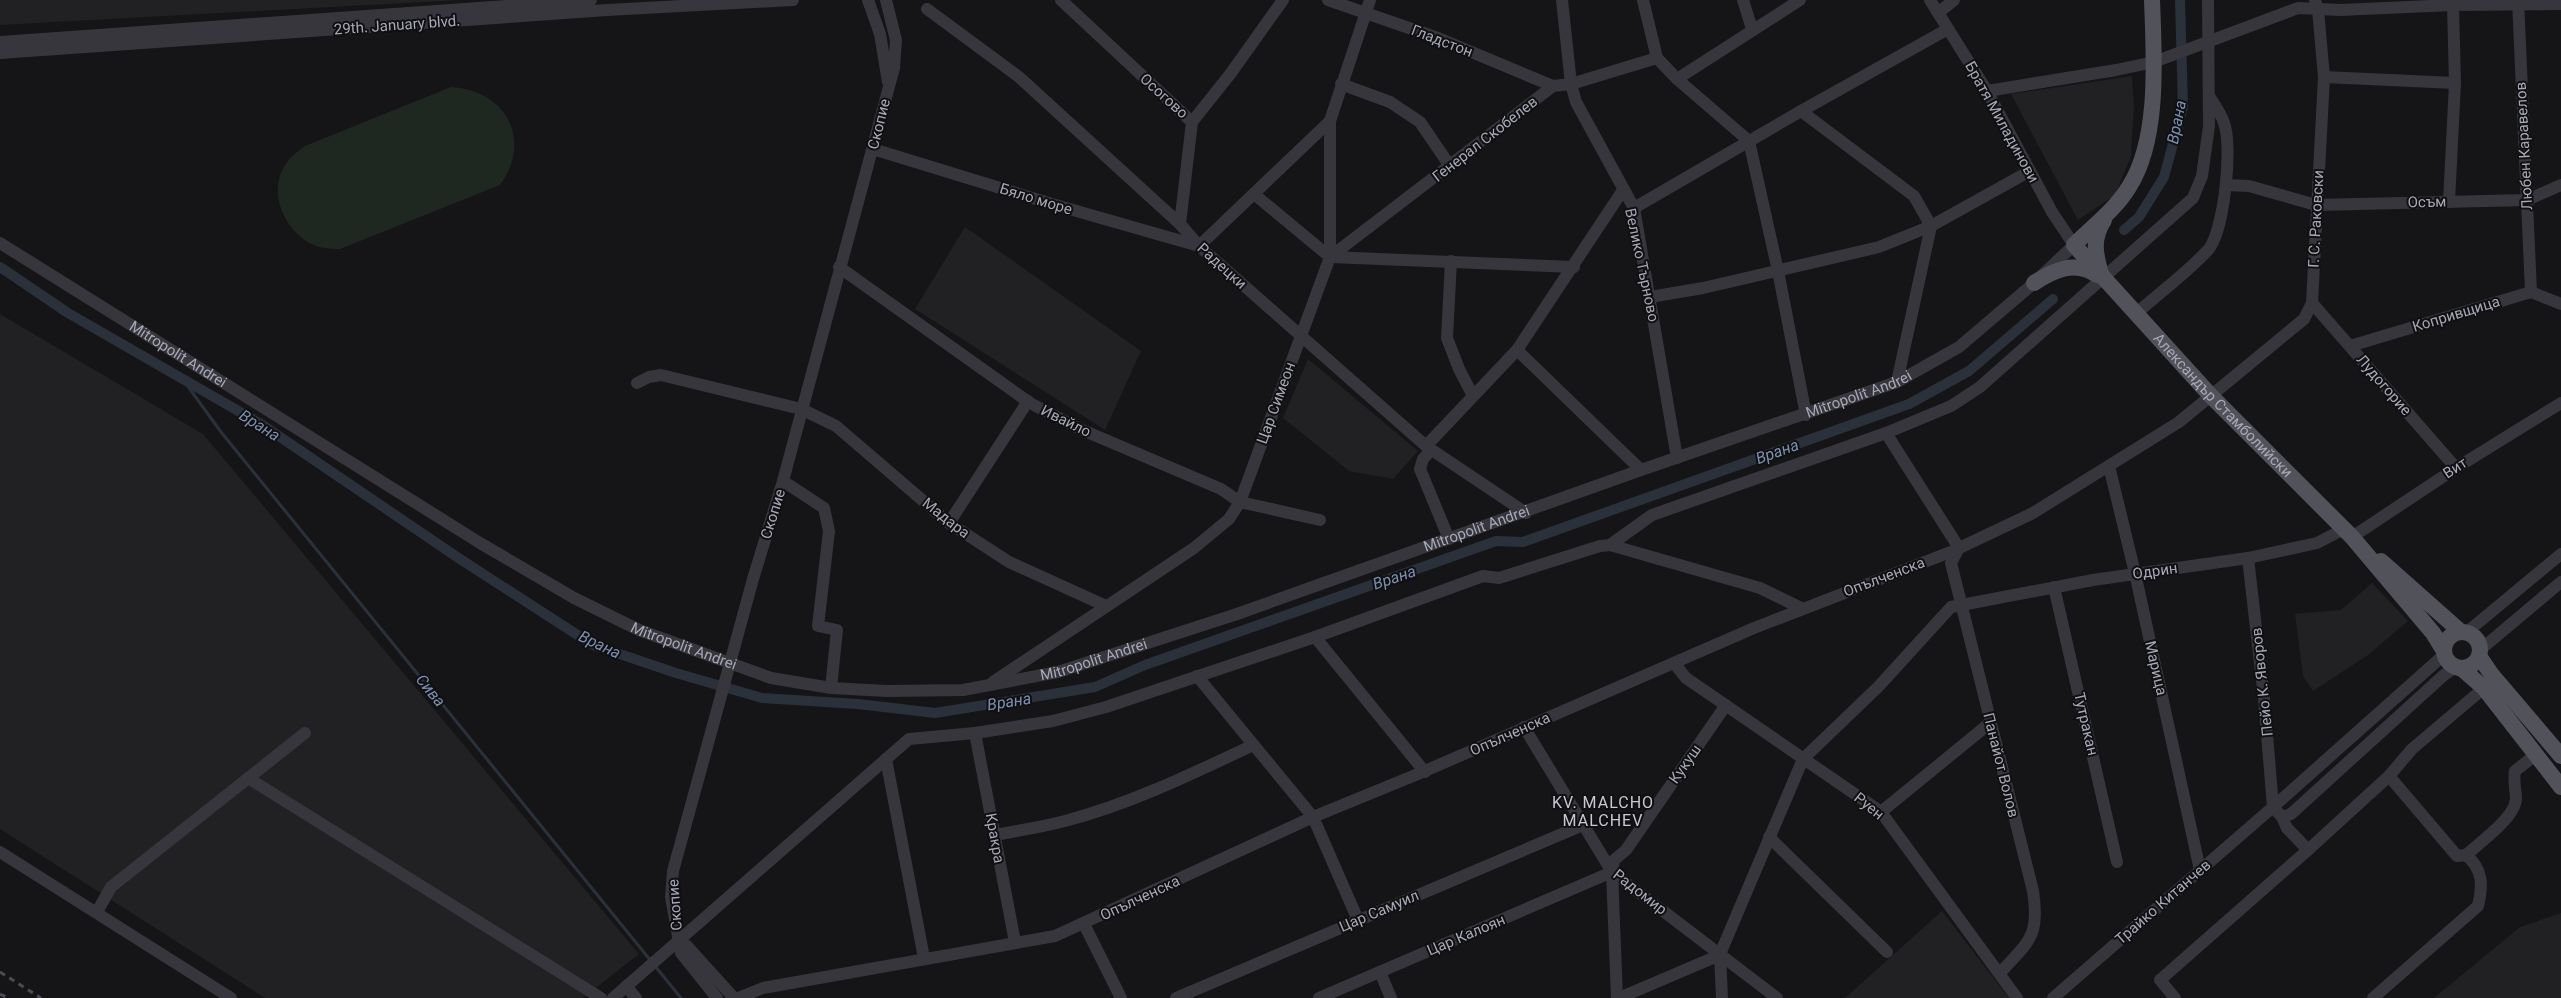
<svg xmlns="http://www.w3.org/2000/svg" width="2561" height="998" font-family="Roboto,sans-serif">
  <style>
    .built { fill: #212124 }
    .green { fill: #1f2721 }
    .lines { fill: none; stroke-linecap: round; stroke-linejoin: round }
    .stream { stroke: #2b313b; stroke-width: 3 }
    .canal { stroke: #2b313b; stroke-width: 10 }
    .minor { stroke: #36363c; stroke-width: 12 }
    .major { stroke: #52525b; stroke-width: 16 }
    .rail { stroke: #4b4b53; stroke-width: 3; stroke-dasharray: 6 5; stroke-linecap: butt }
    .labels { text-anchor: middle; stroke-width: 4; stroke-linejoin: round; paint-order: stroke }
    .street-label { font-size: 15px; fill: #a7a9b7; stroke: #101012 }
    .water-label { font-size: 16px; font-style: italic; fill: #7d90b2; stroke: #101012 }
    .neighbourhood-label { font-size: 16px; letter-spacing: 1px; fill: #c8c9d3; stroke: #101012 }
  </style>
  <rect width="100%" height="100%" fill="#151517"/>
  <path class="built" d="M0,0h460l-460,25z
    M2132,76l2,30 -3,50 -16,39 -37,25 -67,-126z
    M965,227l176,124 -36,79 -190,-121z
    M0,314l203,120 436,520 -56,44h-318l-265,-169z
    M1308,359l110,92 -25,28 -44,-8 -66,-53z
    M2372,583l36,38 -40,34 -55,36 -10,-15 -8,-62 46,-4z
    M1942,911l67,87h-164z
    M2561,913v85h-127l86,-71z"/>
  <path class="green" d="M451,87c55,3 82,53 49,98l-160,64c-12,0 -23,-1 -34,-8 -25,-17 -39,-54 -18,-80 4,-6 12,-11 17,-15z"/>
  <g class="lines">
    <path class="stream" d="M184,381l37,51 430,529
      M655,966l26,32"/>
    <path class="canal" d="M2124,230l15,-13 25,-40 19,-70 -3,-107
      M0,267l68,46 193,111 199,135 133,86 83,28 86,25 96,6 77,9 160,-26 50,-22 351,-124 27,1 386,-138 60,-33 84,-72"/>
    <g class="minor">
      <path d="M868,0l12,34 8,48"/>
      <path d="M1061,0l131,122 -12,102"/>
      <path d="M1328,0l110,38 115,48"/>
      <path d="M1562,0l9,84 5,18 58,106 43,250"/>
      <path d="M1643,0l14,58 20,21 72,62 29,130 28,144"/>
      <path d="M1743,0l9,29"/>
      <path d="M2518,0l13,292"/>
      <path d="M927,9l92,68 161,147 19,22 227,200 100,67"/>
      <path d="M1938,13l16,-13"/>
      <path d="M0,42l591,-42"/>
      <path d="M0,53l607,-43 186,-10"/>
      <path d="M2324,77l131,6"/>
      <path d="M1677,79l123,-79"/>
      <path d="M1341,84l49,18 30,20 30,44"/>
      <path d="M1987,91l129,-21 38,-8 144,-54 42,2 113,-5 108,-1"/>
      <path d="M1192,122l39,-49 52,-73"/>
      <path d="M873,149l179,55 147,42 131,-125"/>
      <path d="M2226,185l23,1 67,19 211,-5 34,-15"/>
      <path d="M1254,194l76,63 244,10"/>
      <path d="M2449,202l6,-119 -2,-78"/>
      <path d="M1634,208l167,-97 147,-82"/>
      <path id="s1" d="M0,243l480,300 94,55 65,32 132,48 60,10 56,3 76,-1 95,-18 179,-58 404,-144 256,-88 62,-35 75,-64 40,-38 -22,-33 -65,-121 -57,-91"/>
      <path d="M1330,257l223,-171 18,-2 86,-26"/>
      <path d="M1451,261l-4,77 12,31 14,27"/>
      <path d="M839,267l191,136 50,26 141,60 19,13 80,18"/>
      <path d="M1650,297l53,-9 176,-41 52,-21 -17,-30 -113,-85"/>
      <path d="M2312,303l144,165"/>
      <path d="M2136,314c23,-21 51,-41 72,-64 16,-18 25,-104 16,-127 -3,-10 -10,-19 -15,-27"/>
      <path d="M2350,346l181,-54 30,12"/>
      <path d="M1517,350l124,120"/>
      <path d="M1897,382l34,-156 99,-55"/>
      <path d="M637,383l12,-6 12,-2 140,34 35,17 113,97 60,39 97,44"/>
      <path d="M1426,446l91,-96 106,-160"/>
      <path d="M1431,450l-8,9 -3,10 29,70"/>
      <path d="M2109,466l26,107 65,297"/>
      <path d="M783,481l41,27 5,23 -11,95 19,4 -6,58"/>
      <path d="M949,523l79,-122"/>
      <path d="M2352,537l104,-69 105,-65"/>
      <path d="M1610,545l150,43 41,20"/>
      <path d="M2248,558l16,140 9,109"/>
      <path d="M2054,587l63,275"/>
      <path d="M2467,632l94,-78"/>
      <path d="M1315,637l110,135"/>
      <path d="M2480,650l81,-68"/>
      <path d="M1674,663l12,15 195,134 136,186"/>
      <path d="M1197,676l116,141 45,103"/>
      <path d="M993,682l201,-134 35,-29 11,-17 90,-245v-136l40,-121"/>
      <path d="M1524,727l88,145 165,126"/>
      <path d="M975,733l40,209"/>
      <path d="M886,759l38,199"/>
      <path d="M2389,776l68,80 9,-1"/>
      <path d="M248,778l353,220"/>
      <path d="M2273,807l9,10 9,-3 153,-139 12,-8"/>
      <path d="M1881,812l109,-89"/>
      <path d="M2282,817l5,11 21,22"/>
      <path d="M994,835c24,-4 48,-8 71,-14 65,-17 127,-47 188,-76"/>
      <path d="M1769,837l118,115"/>
      <path d="M0,852l231,146"/>
      <path d="M97,912l14,-25 194,-154"/>
      <path d="M1084,924l37,74"/>
      <path d="M678,943l9,3 47,52"/>
      <path d="M1380,972l11,26"/>
      <path d="M2000,973c29,-32 40,-36 33,-82l-82,-328 8,-15 -73,-115 65,-27 29,-19 213,-189 9,-22 7,-50 -1,-126"/>
      <path d="M626,986l10,12"/>
      <path d="M613,998l296,-259 66,-6 78,-12 53,-14 209,-70 168,-61 16,2 101,-32 10,-1 42,-30 234,-82"/>
      <path d="M717,998l-36,-45 -10,-56 2,-26 80,-292 30,-98 111,-413 2,-28 -10,-40"/>
      <path d="M738,998l25,-10 292,-52 258,-119 105,-43 336,-146 199,-77 80,-38 146,-91 125,-103 8,-16 12,-226 -6,-67 -3,-10"/>
      <path d="M1176,998l407,-173"/>
      <path d="M1319,998l293,-126"/>
      <path d="M1617,998l-5,-126 2,-12 12,-10 100,-145"/>
      <path d="M1619,998l101,-43"/>
      <path d="M1722,998l-2,-43 3,-8 80,-188 76,-73 72,-79 142,-27 155,-22 69,-15 27,-14"/>
      <path d="M2053,998l220,-191 172,-153"/>
      <path d="M2175,998l-15,-18 148,-130 81,-74 23,-27 72,-61"/>
      <path d="M2373,998l105,-92c5,-21 5,-37 -12,-51 13,-12 49,-37 50,-56 0,-9 -3,-18 -1,-28l14,-11"/>
    </g>
    <g class="major">
      <path id="s2" d="M2152,0c2,56 8,139 -23,187 -14,23 -37,40 -55,58l137,151 141,141 81,96 11,18"/>
      <path d="M2101,274c-6,-21 -9,-35 3,-54"/>
      <path d="M2034,283c20,-13 41,-23 63,-8"/>
      <path d="M2381,561l80,71"/>
      <circle cx="2462" cy="650" r="18"/>
      <path d="M2479,656l13,19 69,81"/>
      <path d="M2461,668l23,20 77,99"/>
    </g>
    <path class="rail" d="M0,972l41,26
      M0,994l8,4"/>
  </g>
  <g class="labels">
    <g class="street-label">
      <text transform="translate(397 25) rotate(-4)" y="5">29th. January blvd.</text>
      <text transform="translate(1442 41) rotate(21)" y="5">Гладстон</text>
      <text transform="translate(1164 96) rotate(42)" y="5">Осогово</text>
      <text transform="translate(2002 122) rotate(61)" y="5">Братя Миладинови</text>
      <text transform="translate(879 124) rotate(-76)" y="5">Скопие</text>
      <text transform="translate(1485 139) rotate(-38)" y="5">Генерал Скобелев</text>
      <text transform="translate(2524 146) rotate(-93)" y="5">Любен Каравелов</text>
      <text transform="translate(1036 199) rotate(17)" y="5">Бяло море</text>
      <text transform="translate(2427 202) rotate(-1)" y="5">Осъм</text>
      <text transform="translate(2316 219) rotate(-87)" y="5">Г. С. Раковски</text>
      <text transform="translate(1642 265) rotate(78)" y="5">Велико Търново</text>
      <text transform="translate(1222 266) rotate(42)" y="5">Радецки</text>
      <text transform="translate(2456 314) rotate(-17)" y="5">Копривщица</text>
      <text dy="5" stroke="none"><textPath href="#s1" startOffset="210">Mitropolit Andrei</textPath></text>
      <text transform="translate(2384 385) rotate(49)" y="5">Лудогорие</text>
      <text dy="5" stroke="none"><textPath href="#s1" startOffset="2025">Mitropolit Andrei</textPath></text>
      <text transform="translate(1276 403) rotate(-70)" y="5">Цар Симеон</text>
      <text dy="5" stroke="none"><textPath href="#s2" startOffset="490">Александър Стамболийски</textPath></text>
      <text transform="translate(1066 421) rotate(26)" y="5">Ивайло</text>
      <text transform="translate(2455 468) rotate(-33)" y="5">Вит</text>
      <text transform="translate(773 514) rotate(-73)" y="5">Скопие</text>
      <text transform="translate(946 518) rotate(38)" y="5">Мадара</text>
      <text dy="5" stroke="none"><textPath href="#s1" startOffset="1620">Mitropolit Andrei</textPath></text>
      <text transform="translate(2155 571) rotate(-8)" y="5">Одрин</text>
      <text transform="translate(1884 577) rotate(-21)" y="5">Опълченска</text>
      <text dy="5" stroke="none"><textPath href="#s1" startOffset="795">Mitropolit Andrei</textPath></text>
      <text dy="5" stroke="none"><textPath href="#s1" startOffset="1215">Mitropolit Andrei</textPath></text>
      <text transform="translate(2156 668) rotate(77)" y="5">Марица</text>
      <text transform="translate(2262 682) rotate(-96)" y="5">Пейо К. Яворов</text>
      <text transform="translate(2086 724) rotate(77)" y="5">Тутракан</text>
      <text transform="translate(1510 734) rotate(-24)" y="5">Опълченска</text>
      <text transform="translate(1685 764) rotate(-55)" y="5">Кукуш</text>
      <text transform="translate(2001 765) rotate(76)" y="5">Панайот Волов</text>
      <text transform="translate(1869 806) rotate(39)" y="5">Руен</text>
      <text transform="translate(995 838) rotate(80)" y="5">Кракра</text>
      <text transform="translate(1640 892) rotate(38)" y="5">Радомир</text>
      <text transform="translate(1140 898) rotate(-25)" y="5">Опълченска</text>
      <text transform="translate(2163 902) rotate(-41)" y="5">Трайко Китанчев</text>
      <text transform="translate(675 905) rotate(-94)" y="5">Скопие</text>
      <text transform="translate(1379 911) rotate(-23)" y="5">Цар Самуил</text>
      <text transform="translate(1466 935) rotate(-23)" y="5">Цар Калоян</text>
    </g>
    <g class="water-label">
      <text transform="translate(2176 122) rotate(-79)" y="6">Врана</text>
      <text transform="translate(260 425) rotate(32)" y="6">Врана</text>
      <text transform="translate(1777 451) rotate(-20)" y="6">Врана</text>
      <text transform="translate(1394 577) rotate(-19)" y="6">Врана</text>
      <text transform="translate(600 644) rotate(25)" y="6">Врана</text>
      <text transform="translate(431 690) rotate(51)" y="6">Сива</text>
      <text transform="translate(1009 701) rotate(-9)" y="6">Врана</text>
    </g>
    <g class="neighbourhood-label">
      <text x="1603" y="808">KV. MALCHO<tspan x="1603" dy="18">MALCHEV</tspan></text>
    </g>
  </g>
</svg>
